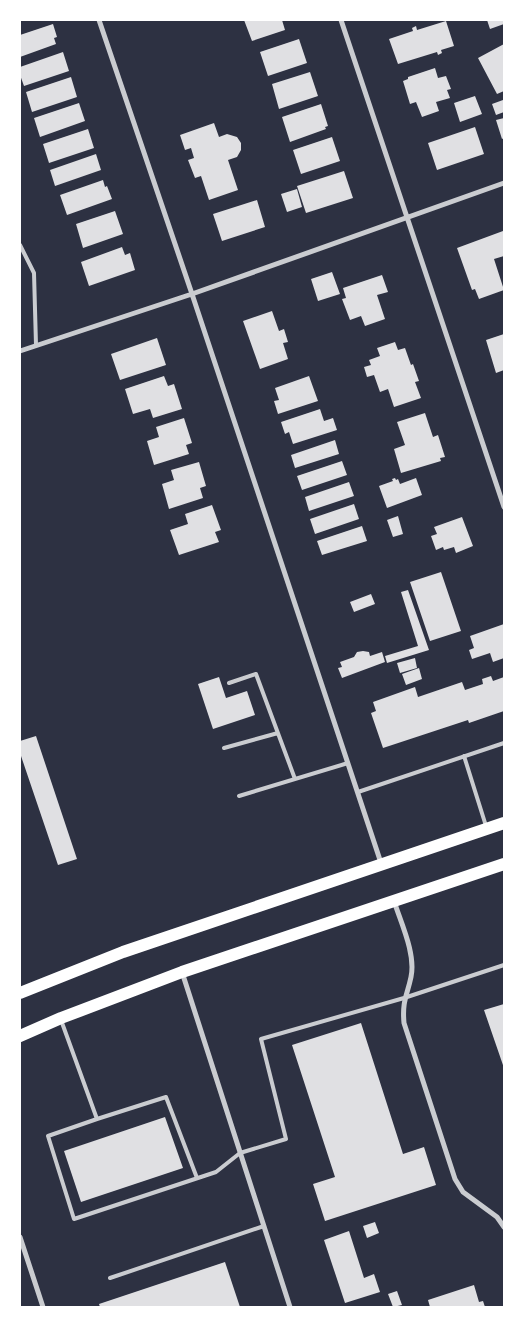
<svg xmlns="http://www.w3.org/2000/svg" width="524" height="1327" font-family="Ubuntu,sans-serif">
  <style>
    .building { fill: #e0e0e3 }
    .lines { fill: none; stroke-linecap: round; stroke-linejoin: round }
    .service { stroke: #caccd0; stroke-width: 4 }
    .minor { stroke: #caccd0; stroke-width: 5 }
    .primary { stroke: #fff; stroke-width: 12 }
  </style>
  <rect width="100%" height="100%" fill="#2d3142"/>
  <path class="building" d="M244,20h38l3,10 -33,11z
    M487,20h17v4l-14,5z
    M446,21l8,25 -13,4 1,3 -4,2 -1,-3 -39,12 -9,-25 24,-8 -1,-3 4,-2 1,4z
    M53,24l4,13 -3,1 2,6 -36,13v-22z
    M299,39l8,24 -39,13 -8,-24z
    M504,44v47l-7,3 -19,-36z
    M63,52l6,19 -45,15 -4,-11v-8z
    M435,68l3,10 8,-2 5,13 -4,1 3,8 -14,4 3,9 -17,6 -6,-15 -6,2 -7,-23 5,-2v-2z
    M310,72l8,24 -39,13 -7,-25z
    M71,77l6,20 -45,15 -6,-20z
    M475,96l7,18 -22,8 -6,-19z
    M503,100l1,12 -8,3 -4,-11z
    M79,103l6,18 -45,16 -6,-19z
    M321,104l7,22 -3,1 1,2 -36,13 -8,-25z
    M504,118v20l-2,1 -6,-19z
    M214,123l5,14 8,-3 10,3 4,6v7l-4,7 -9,3 10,30 -29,10 -8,-24 -6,2 -7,-18 6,-2 -3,-10 -6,2 -5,-15z
    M475,127l9,27 -47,16 -9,-27z
    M88,129l6,19 -45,15 -6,-19z
    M332,137l8,24 -39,13 -8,-24z
    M96,154l5,16 -46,16 -5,-16z
    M344,171l9,27 -47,15 -9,-27z
    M103,180l2,7 2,-1 5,13 -45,16 -7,-20z
    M297,189l5,18 -15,5 -6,-18z
    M257,200l8,27 -43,14 -9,-27z
    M115,211l8,23 -40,14 -7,-24z
    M503,231l1,25 -10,3 10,31 -25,9 -4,-10 -3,1 -15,-42z
    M122,247l3,8 5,-2 5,17 -46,16 -8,-24z
    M332,272l8,22 -22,7 -7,-22z
    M382,275l6,17 -11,3 8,24 -20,7 -4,-10 -11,4 -8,-21 4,-1 -3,-10z
    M272,311l7,20 5,-2 4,13 -5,1 5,16 -28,10 -17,-48z
    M504,334v36l-8,3 -10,-33z
    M157,338l9,27 -46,15 -9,-26z
    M395,342l3,8 7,-2 6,17 2,-1 6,17 -4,1 6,16 -27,9 -6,-18 -8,3 -6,-17 -7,2 -3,-10 7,-2 -2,-5 11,-4 -3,-8z
    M164,376l4,10 6,-2 8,25 -29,9 -3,-9 -17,5 -8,-25z
    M309,376l9,25 -40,13 -4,-13 5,-1 -4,-12z
    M320,409l4,12 9,-3 4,12 -44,14 -4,-12 -4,2 -4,-12z
    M425,413l8,24 5,-2 7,22 -5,1 1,3 -40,12 -7,-24 11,-4 -8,-23z
    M184,418l8,25 -6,2 3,9 -35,11 -7,-24 12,-4 -3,-10z
    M335,440l4,14 -44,14 -4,-13z
    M342,461l5,14 -45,15 -5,-14z
    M199,462l7,24 -6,2 3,10 -34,11 -7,-25 12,-4 -3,-10z
    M395,478l1,2 2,-1 2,5 16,-6 6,17 -35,13 -8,-22 14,-5 -1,-2z
    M349,482l5,14 -45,15 -4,-14z
    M354,504l5,15 -44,15 -5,-15z
    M212,505l9,25 -6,2 4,10 -40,13 -9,-25 18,-6 -3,-10z
    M398,516l5,18 -10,3 -6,-17z
    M462,517l11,29 -17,7 -2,-6 -10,3 -1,-3 -7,3 -5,-14 6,-2 -3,-7z
    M362,526l5,15 -45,14 -5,-14z
    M441,572l20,59 -31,10 -20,-59z
    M408,590l21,60 -42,13 -2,-7 33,-10 -17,-54z
    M371,594l4,10 -21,8 -4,-10z
    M504,624v34l-11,4 -3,-9 -18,6 -3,-9 5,-2 -4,-12z
    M363,651l6,1 1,4 12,-4 3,10 -43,16 -4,-10 4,-1 -2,-5 14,-5 3,-5z
    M415,658l2,10 -17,5 -3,-10z
    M419,668l3,11 -16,6 -4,-11z
    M491,676l2,5 11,-4v34l-35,12 -1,-3 -85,28 -12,-35 5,-2 -3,-9 42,-15 3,10 44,-15 3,8 18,-6 -1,-5z
    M219,677l7,21 21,-7 8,24 -42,14 -15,-45z
    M36,736l41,123 -19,6 -38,-112v-12z
    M504,1004v64l-20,-58z
    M361,1023l42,131 21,-7 12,38 -111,36 -12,-37 22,-7 -43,-132z
    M165,1117l18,51 -102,34 -17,-51z
    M375,1222l4,11 -12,5 -4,-12z
    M349,1231l15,47 10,-4 6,18 -35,11 -21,-63z
    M225,1262l15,45h-140l-1,-3z
    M474,1285l5,17 4,-1 2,6h-55l-2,-7z
    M397,1291l5,14 -9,2 -5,-13z"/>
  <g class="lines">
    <path class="service" d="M20,245l14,28 2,72
      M229,683l27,-9 39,105
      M224,748l54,-15
      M464,756l22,70
      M358,792l146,-49
      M239,796l109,-33
      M61,1020l36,99 -49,17 26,83 142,-47 24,-19 46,-14 -25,-100 143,-41 100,-33
      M97,1119l69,-22 31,81
      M110,1278l154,-52"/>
    <path class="minor" d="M99,20l93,274 189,569
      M341,20l163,487
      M20,351l172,-57 312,-111
      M394,901c7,22 22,53 17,76 -4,19 -9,24 -7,46l51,156 8,13 34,25 7,10
      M182,972l108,335
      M20,1237l23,70"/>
    <path class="primary" d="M20,993l103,-41 381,-129
      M20,1036l41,-18 121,-46 322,-108"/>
  </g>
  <rect width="524" height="1327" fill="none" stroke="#ffffff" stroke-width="42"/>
</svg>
